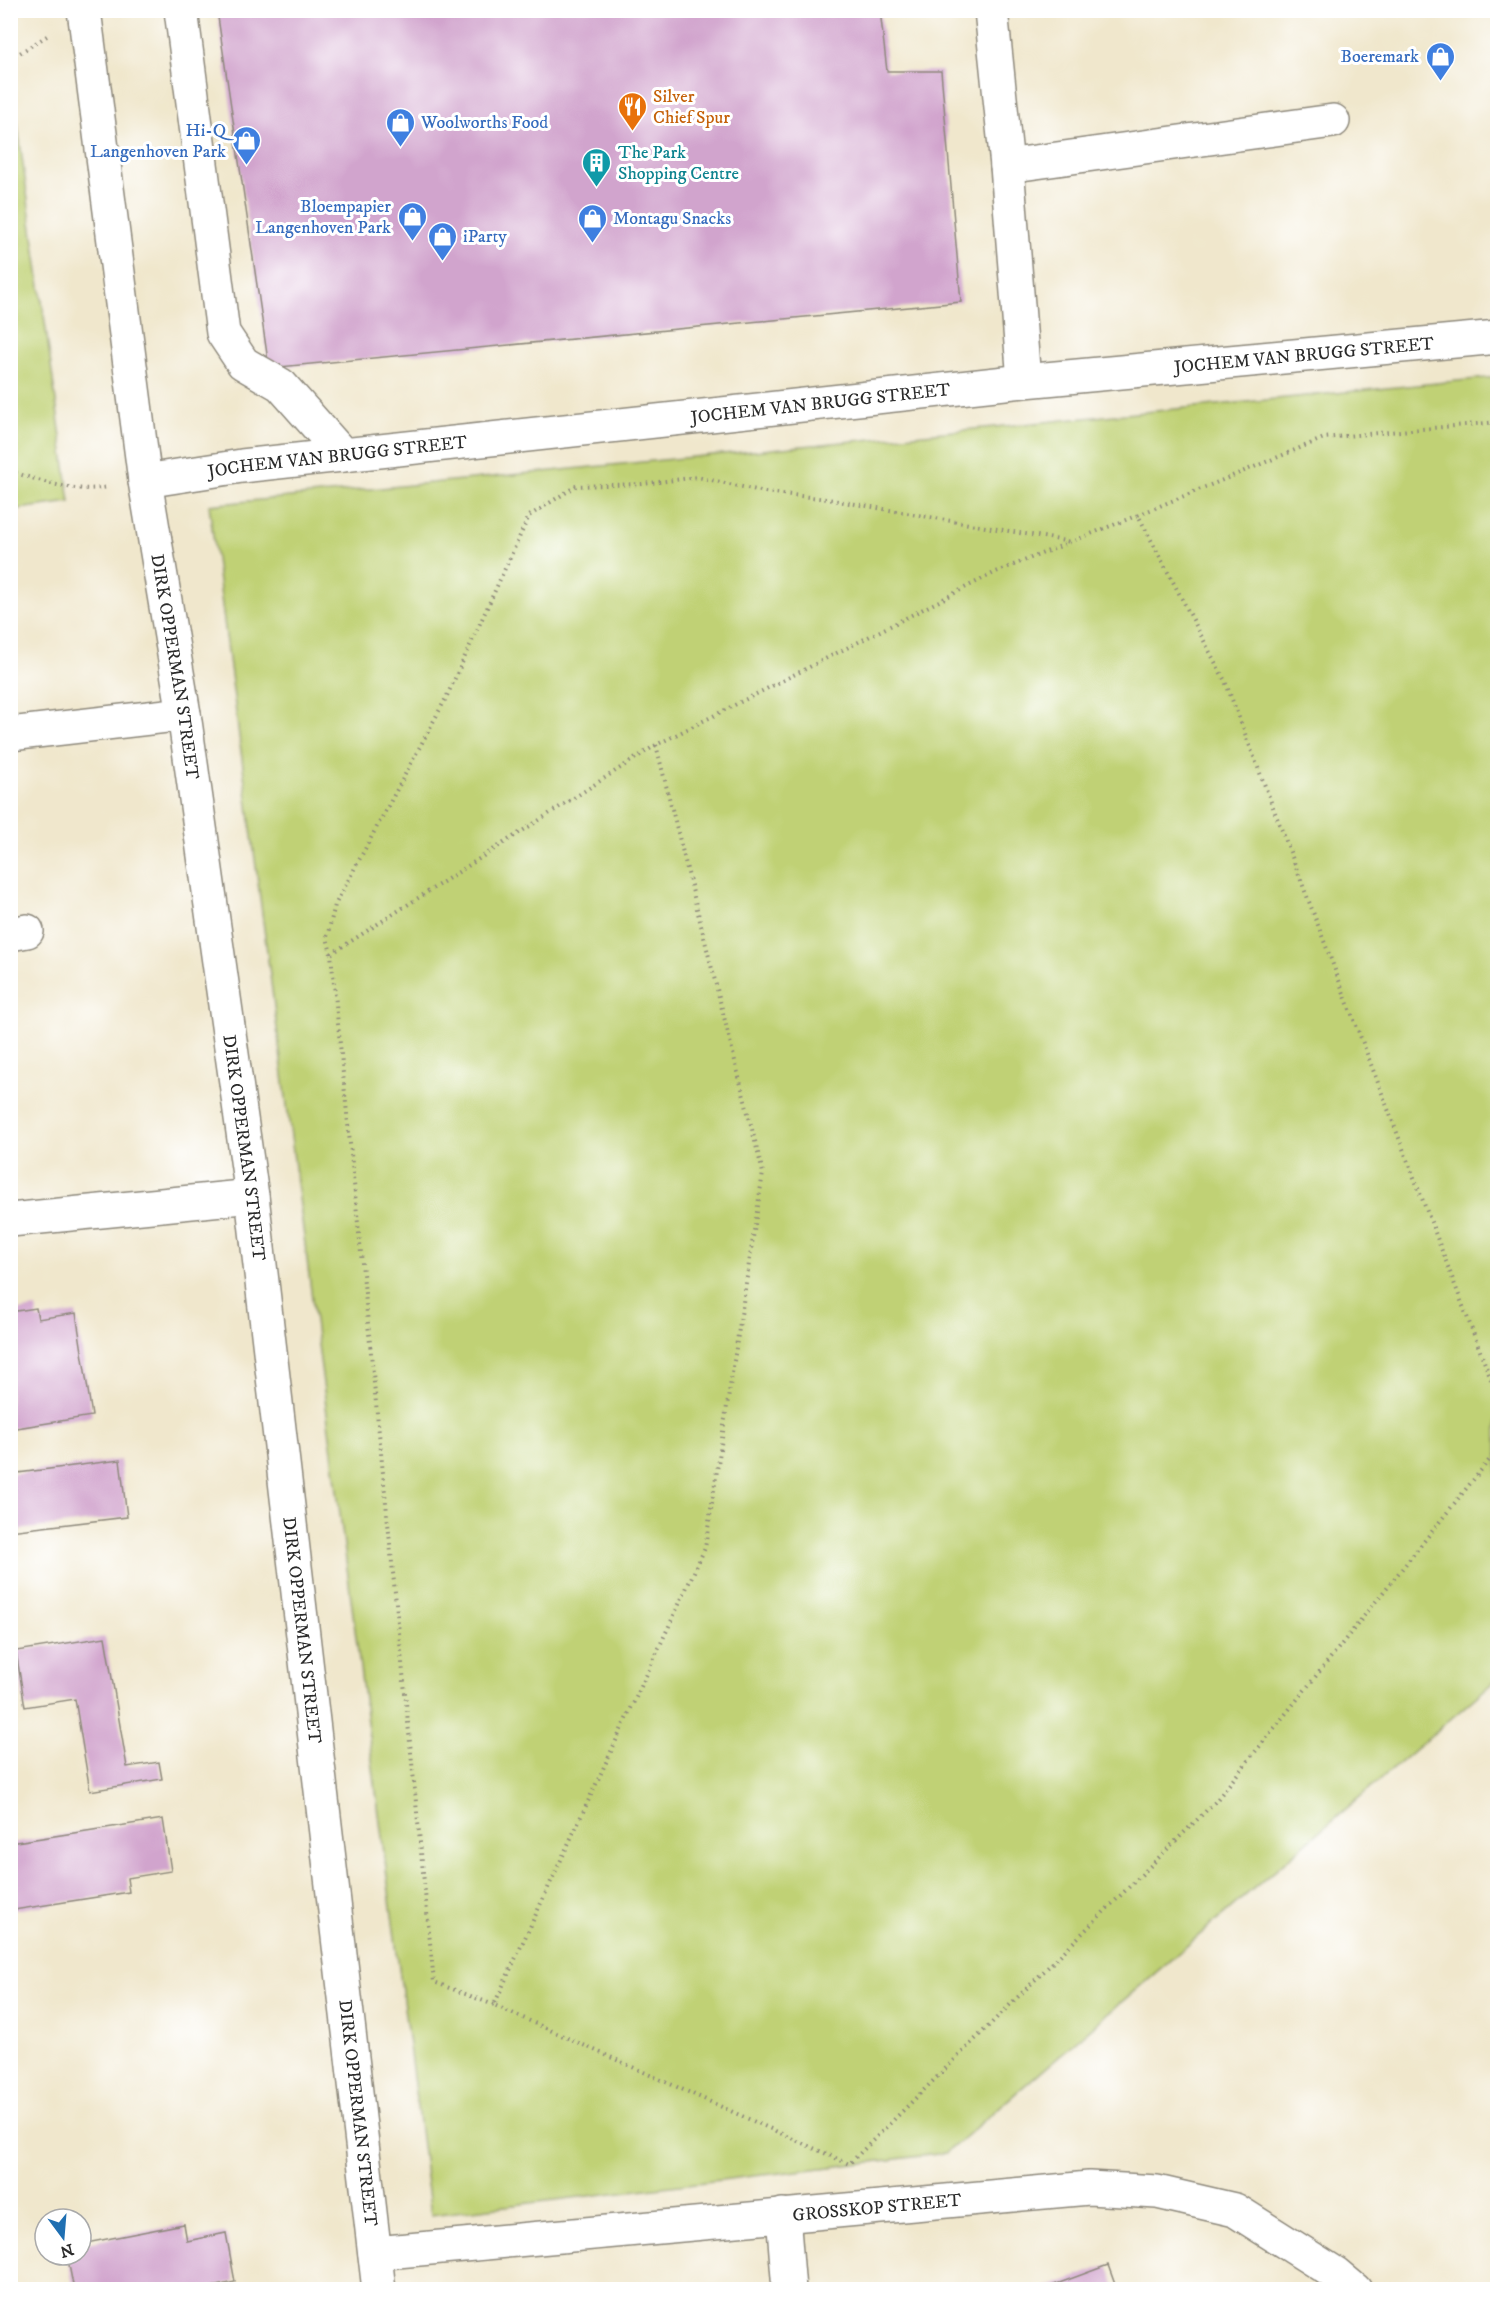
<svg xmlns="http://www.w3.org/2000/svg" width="1508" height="2300" font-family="'IM FELL DW Pica',serif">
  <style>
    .green { fill: #c0d174; stroke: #767e50; stroke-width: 1.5 }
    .building { fill: #d1a4cd }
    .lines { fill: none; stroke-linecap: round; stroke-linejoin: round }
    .minor-casing { stroke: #8e897c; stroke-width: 36 }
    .path { stroke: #8e897c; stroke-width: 4; stroke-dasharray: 1.5 4.5; stroke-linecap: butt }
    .minor { stroke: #fff; stroke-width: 33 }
    .labels { text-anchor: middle; stroke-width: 6; stroke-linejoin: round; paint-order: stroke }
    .shop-label { font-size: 18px; fill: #366cbe; stroke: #fff; text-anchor: end }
    .food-label { font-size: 18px; fill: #c56008; stroke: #fff; text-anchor: start }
    .culture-label { font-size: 18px; fill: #0d838f; stroke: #fff; text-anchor: start }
    .street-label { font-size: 18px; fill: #2b2b2b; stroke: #fff }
  </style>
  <rect width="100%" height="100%" fill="#fff"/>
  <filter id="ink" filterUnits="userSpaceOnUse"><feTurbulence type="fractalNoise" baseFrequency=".0167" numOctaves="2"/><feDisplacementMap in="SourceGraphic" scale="12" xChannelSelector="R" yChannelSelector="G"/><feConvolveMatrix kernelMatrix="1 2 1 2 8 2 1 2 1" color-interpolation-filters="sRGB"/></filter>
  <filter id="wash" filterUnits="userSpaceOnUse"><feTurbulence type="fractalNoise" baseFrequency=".008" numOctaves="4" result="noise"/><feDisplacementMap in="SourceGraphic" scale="24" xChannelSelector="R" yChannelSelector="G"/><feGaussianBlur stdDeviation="1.35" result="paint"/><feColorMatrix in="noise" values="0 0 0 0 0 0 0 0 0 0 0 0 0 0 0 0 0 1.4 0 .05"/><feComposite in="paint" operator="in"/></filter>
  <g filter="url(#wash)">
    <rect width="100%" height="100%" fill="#f0e7cc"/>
    <path class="green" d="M10,71l60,431 -59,8h-1z
      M1497,377v1302l-551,474 -515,62 -222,-1710z"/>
    <g id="blocks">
      <path class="building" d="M217,10h663l7,61h54l20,231 -692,66z
        M36,1308l2,11 38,-6 16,103 -82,13v-117z
        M120,1460l7,57 -117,14v-57z
        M105,1637l22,130 32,-5 3,17 -72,12 -15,-92 -50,8 -9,-56z
        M163,1819l8,52 -44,7 2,14 -115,18 -4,-22v-45z
        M184,2224l3,17 39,-8 9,49 -38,8h-123l-7,-35h14v-11z
        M1108,2265l9,25h-74v-1z"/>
    </g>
  </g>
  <g filter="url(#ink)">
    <use href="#blocks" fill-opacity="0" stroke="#8e897c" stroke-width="1.5"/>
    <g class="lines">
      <defs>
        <g id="minor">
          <path id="s1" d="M84,10l61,471 39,233 68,482 127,1094"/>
          <path d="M181,10l42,323 20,30 38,22 62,70"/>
          <path d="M991,10l16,156 17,215"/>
          <path d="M1007,166l326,-45"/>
          <path id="s2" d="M145,481l97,-15 782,-85 474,-44"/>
          <path d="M10,734l174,-20"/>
          <path d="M10,934l17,-3"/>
          <path d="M10,1220l242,-24"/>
          <path d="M783,2215l6,75"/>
          <path id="s3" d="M375,2253l714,-65 68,4 78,18 101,64 19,16"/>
        </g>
      </defs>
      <use href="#minor" class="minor-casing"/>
      <path class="path" d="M10,59l40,-25
        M10,471c34,11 63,22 98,16
        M1138,515l186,-77 174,-16
        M656,745l107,428 -58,375 -211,457 355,159 366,-362 283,-353
        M331,954l-4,-17 8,-32 111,-207 83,-182 47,-30 66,-2 56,-7 67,15 62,7 244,43
        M494,2005l-60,-23 -103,-1028 325,-209 340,-173 142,-57 87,166 273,717"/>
      <use href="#minor" class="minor"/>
    </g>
  </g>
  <defs>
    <symbol id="shop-pin" viewBox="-11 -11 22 30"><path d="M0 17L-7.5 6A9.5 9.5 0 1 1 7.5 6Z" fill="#3f7fe0" stroke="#fff"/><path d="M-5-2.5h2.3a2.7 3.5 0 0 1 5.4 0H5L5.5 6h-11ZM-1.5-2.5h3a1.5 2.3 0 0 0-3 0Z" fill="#fff"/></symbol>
    <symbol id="restaurant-pin" viewBox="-11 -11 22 30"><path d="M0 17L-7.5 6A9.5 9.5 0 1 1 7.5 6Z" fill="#e8710a" stroke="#fff"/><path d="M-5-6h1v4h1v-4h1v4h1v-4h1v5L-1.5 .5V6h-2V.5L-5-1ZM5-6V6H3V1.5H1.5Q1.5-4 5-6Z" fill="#fff"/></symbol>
    <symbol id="building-pin" viewBox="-11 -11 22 30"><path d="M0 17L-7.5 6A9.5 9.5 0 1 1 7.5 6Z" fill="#0f9aa8" stroke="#fff"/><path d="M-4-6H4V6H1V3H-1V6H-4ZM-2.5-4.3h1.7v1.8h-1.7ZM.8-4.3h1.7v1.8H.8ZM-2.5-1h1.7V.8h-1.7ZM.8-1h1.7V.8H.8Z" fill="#fff"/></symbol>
  </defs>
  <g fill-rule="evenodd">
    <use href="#shop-pin" x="1424" y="40" width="33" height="45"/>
    <use href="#restaurant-pin" x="616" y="90" width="33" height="45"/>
    <use href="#shop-pin" x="384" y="106" width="33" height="45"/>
    <use href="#shop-pin" x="230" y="124" width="33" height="45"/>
    <use href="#building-pin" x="580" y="146" width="33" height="45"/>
    <use href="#shop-pin" x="396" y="200" width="33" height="45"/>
    <use href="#shop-pin" x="576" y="202" width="33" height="45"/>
    <use href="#shop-pin" x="426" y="220" width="33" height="45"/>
  </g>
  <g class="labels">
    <g class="shop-label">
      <text x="1419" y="62">Boeremark</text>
      <text x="421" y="128" text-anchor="start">Woolworths Food</text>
      <text x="226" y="136">Hi-Q<tspan x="226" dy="21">Langenhoven Park</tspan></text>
      <text x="391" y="212">Bloempapier<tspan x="391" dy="21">Langenhoven Park</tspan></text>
      <text x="613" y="224" text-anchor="start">Montagu Snacks</text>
      <text x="463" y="242" text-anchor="start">iParty</text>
    </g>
    <g class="food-label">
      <text x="653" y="102">Silver<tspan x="653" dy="21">Chief Spur</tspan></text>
    </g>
    <g class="culture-label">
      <text x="618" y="158">The Park<tspan x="618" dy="21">Shopping Centre</tspan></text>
    </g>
    <g class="street-label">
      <text dy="6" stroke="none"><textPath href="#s2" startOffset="1166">JOCHEM VAN BRUGG STREET</textPath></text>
      <text dy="6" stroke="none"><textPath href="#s2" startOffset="680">JOCHEM VAN BRUGG STREET</textPath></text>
      <text dy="6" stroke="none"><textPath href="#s2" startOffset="194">JOCHEM VAN BRUGG STREET</textPath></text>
      <text dy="6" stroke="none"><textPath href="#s1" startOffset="663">DIRK OPPERMAN STREET</textPath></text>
      <text dy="6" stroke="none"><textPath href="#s1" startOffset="1149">DIRK OPPERMAN STREET</textPath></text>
      <text dy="6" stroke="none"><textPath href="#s1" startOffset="1635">DIRK OPPERMAN STREET</textPath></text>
      <text dy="6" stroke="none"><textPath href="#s1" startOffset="2121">DIRK OPPERMAN STREET</textPath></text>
      <text dy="6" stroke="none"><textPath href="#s3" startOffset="504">GROSSKOP STREET</textPath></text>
    </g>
  </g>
  <rect width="1508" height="2300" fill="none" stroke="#fff" stroke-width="36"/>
  <g transform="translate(63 2237) rotate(164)"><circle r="28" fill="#ffffff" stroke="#aaaaaa" stroke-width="1.5"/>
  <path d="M0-4.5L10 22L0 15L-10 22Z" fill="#1f6fb2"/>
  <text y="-9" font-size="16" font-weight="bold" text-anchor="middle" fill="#2b2b2b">N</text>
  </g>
</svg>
